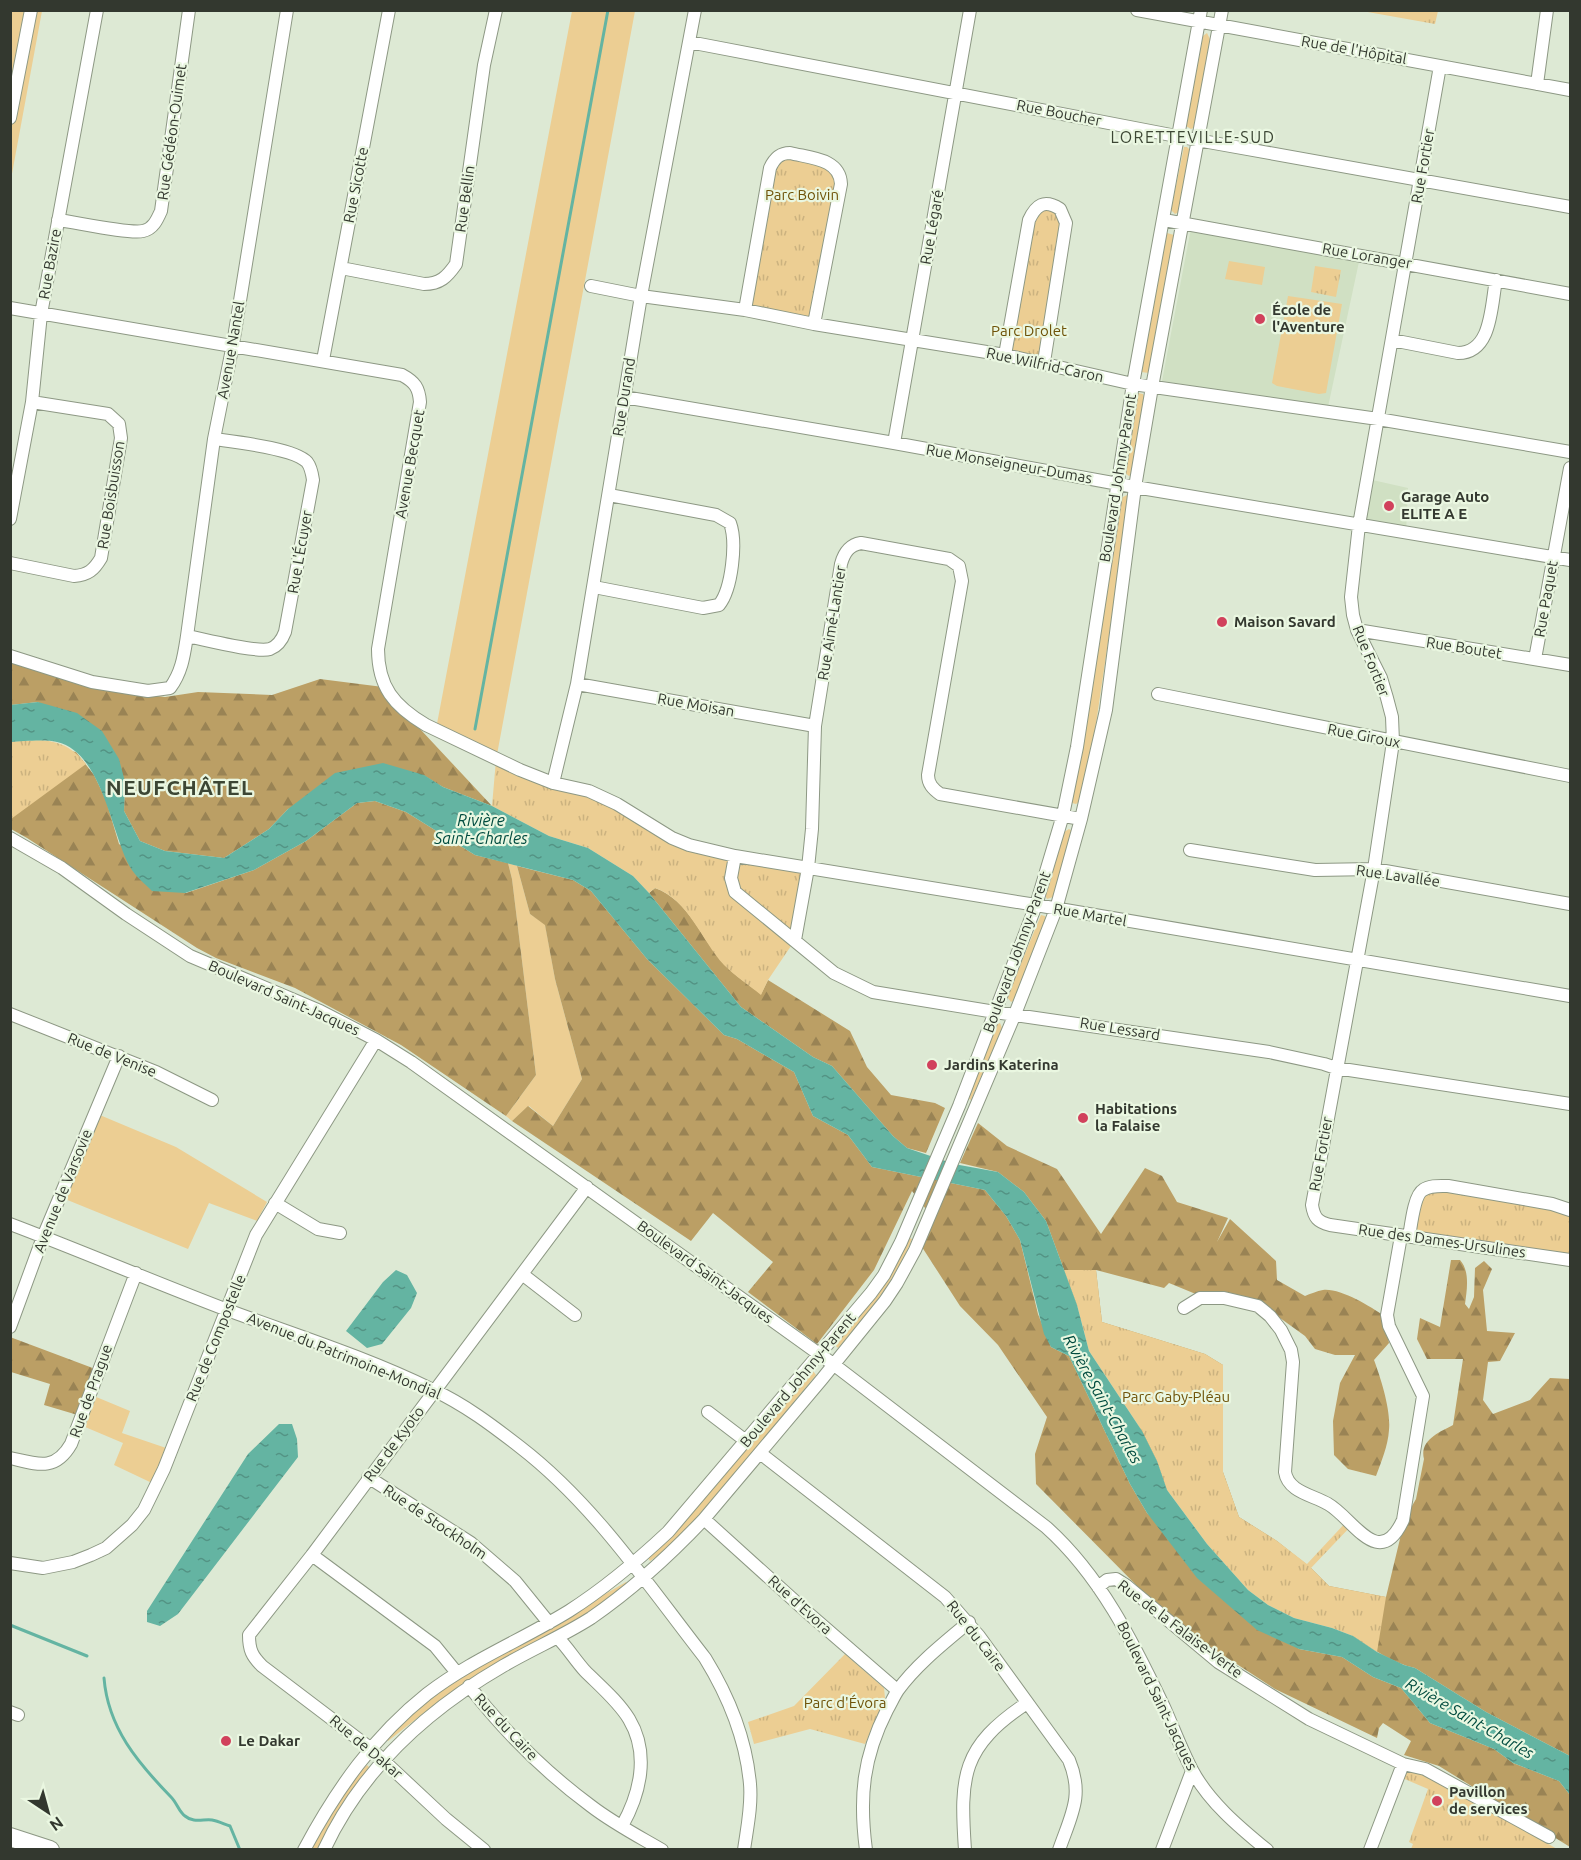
<svg xmlns="http://www.w3.org/2000/svg" width="1581" height="1860" font-family="Ubuntu,sans-serif">
  <style>
    .built { fill: #d0e0c3 }
    .grass { fill: #ecce93 }
    .forest { fill: url(#forest-firs) }
    .park { fill: url(#park-tufts) }
    .water { fill: url(#water-ripples) }
    .lines { fill: none; stroke-linecap: round; stroke-linejoin: round }
    .stream { stroke: #64b4a2; stroke-width: 3 }
    .minor-casing { stroke: #8d9884; stroke-width: 14 }
    .highway-casing { stroke: #8d9884; stroke-width: 20 }
    .minor { stroke: #fff; stroke-width: 12 }
    .highway { stroke: #fff; stroke-width: 18 }
    .poi-dot { fill: #d1415c; stroke: #eaf7e1; stroke-width: 2 }
    .labels { text-anchor: middle; stroke-width: 4.5; stroke-linejoin: round; paint-order: stroke }
    .street-label { font-size: 15px; fill: #33382f; stroke: #eaf7e1 }
    .park-label { font-size: 15px; fill: #6f5309; stroke: #eaf7e1 }
    .poi-label { font-size: 15px; font-weight: bold; fill: #33382f; stroke: #eaf7e1; text-anchor: start }
    .neighbourhood-label { font-size: 16px; letter-spacing: 1.5px; fill: #3c4634; stroke: #eaf7e1 }
    .water-label { font-size: 16px; font-style: italic; fill: #004b3f; stroke: #eaf7e1 }
    .district-label { font-size: 21px; font-weight: bold; letter-spacing: 1.5px; fill: #3c4634; stroke: #eaf7e1 }
  </style>
  <defs>
    <pattern id="forest-firs" width="22" height="20" patternUnits="userSpaceOnUse" patternTransform="scale(1.5)"><rect width="22" height="20" fill="#bb9f65"/><path d="M5 1l3.5 6h-7zM16 11l3.5 6h-7z" fill="#998354"/></pattern>
    <pattern id="park-tufts" width="24" height="20" patternUnits="userSpaceOnUse" patternTransform="scale(1.5)"><rect width="24" height="20" fill="#ecce93"/><path d="M3 7l-1-3M5 7V3M7 7l1-3M15 17l-1-3M17 17v-4M19 17l1-3" fill="none" stroke="#cbb27f"/></pattern>
    <pattern id="water-ripples" width="26" height="14" patternUnits="userSpaceOnUse" patternTransform="scale(1.5)"><rect width="26" height="14" fill="#64b4a2"/><path d="M2 4q2-2 4 0t4 0M15 11q2-2 4 0t4 0" fill="none" stroke="#539384"/></pattern>
  </defs>
  <rect width="100%" height="100%" fill="#dde9d4"/>
  <path class="built" d="M1191,228l169,29 -32,150 -166,-26z
    M1368,479l40,9 -2,46 -47,-9z"/>
  <path class="grass" d="M11,11h31l-31,168z
    M572,11h63l-139,749 -60,-31z
    M1207,33l3,6 -15,88 -4,2 -5,-3 17,-90z
    M1184,147h3l3,3 -11,62 -4,2 -4,-4z
    M1167,233l7,2 -25,138 -8,-1z
    M1229,261l36,6 -3,18 -37,-6z
    M1288,296l54,8 -16,89 -7,1 -42,-8 -5,-3z
    M1138,393l5,1 1,3 -13,78 -2,1 -4,-3z
    M1127,495l2,5 -36,244 -13,57 -4,3 -4,-1v-3l49,-302z
    M1069,829l3,2 -19,66 -6,2 -2,-4 19,-63z
    M508,863l9,3 13,48 15,10 10,55 27,100 -29,47 -24,-20 -17,15 -6,-5 30,-41 -24,-196z
    M1041,915l4,1 1,3 -31,81 -4,2 -4,-5z
    M1000,1023l2,5 -31,72 -4,-2 29,-73z
    M95,1113l81,34 91,55 -8,15 4,6 -54,-20 -21,46 -128,-52z
    M909,1238l3,1c-19,45 -42,71 -74,109l-3,-3 37,-45z
    M813,1371l3,4 -112,136 -41,41 -13,9 -2,-3 39,-39z
    M89,1394l41,17 -8,22 50,17 -20,33 -38,-18 9,-22 -45,-19z
    M626,1582l2,3 -48,34 -111,61 -30,21 -51,40 -2,-3 19,-19 48,-37z
    M367,1765l3,3 -51,81 -8,1c14,-31 32,-61 56,-85z"/>
  <path class="forest" d="M10,661l77,26 78,10 33,-5 74,3 48,-16 63,8 14,24 24,19 71,76 -49,-19 -20,-12 -135,34 -19,20 -45,29 -59,-7 -25,-10 -16,-30 1,-29 -87,-80 -27,3z
    M10,742l66,10 18,23 12,25 13,44 67,49 68,-23 52,-29 51,-38 18,-2 31,11 69,43 33,8 4,16 24,196 -30,41 -105,-71 -106,-57 -79,-30 -19,-10 -170,-110 -16,-9z
    M517,866l56,14 18,11 56,68 77,76 13,4 57,33 19,44 35,19 24,32 113,23 21,26 14,24 18,74 13,33 18,9 61,128 17,29 152,136 43,8 31,20 28,11 29,35 64,26 19,14 46,18 11,14v52l-131,-81 -35,-11 7,-14 -28,-18 -4,5 -2,10 -102,-49 -66,-43 -60,-48 -113,-114 -1,-30 12,-37 -49,-72 -38,-39 -40,-62 12,-27 -20,-26 -38,79 -57,74 -69,-52 25,-30 -60,-49 -22,28 -179,-120 16,-15 25,20 29,-47 -27,-100 -10,-54 -15,-11z
    M655,888c34,12 47,52 69,76 10,11 25,21 37,30l7,-14 82,51 17,36 24,28 44,8 10,5 -19,45 -19,-5 -14,-12 -61,-70 -19,-9 -72,-50 -92,-114z
    M978,1123l29,23 50,23 44,65 44,-66 17,8 15,26 51,16 -11,24 13,-23 46,42 1,19 28,16c5,-2 12,-5 18,-6 17,-2 47,16 61,26l5,27 -15,17c7,19 17,50 15,70 -1,16 -8,32 -13,46l-28,-7 -14,-14 -1,-34 7,-38 15,-28h-20l-20,-6 -10,-13 -40,-29 -62,-10 -34,-14 -5,5 -68,-18 6,52 103,32 18,11v107l16,45 38,24 34,27 18,18 57,11 19,-79 11,-19 8,-40c-5,-19 16,-27 29,-34l10,-66h-36l-10,-20 3,-21 20,9 11,-67h9c10,11 7,30 5,44l4,5 5,-12 1,-29 9,-7 8,8 -9,21 4,41 28,2 -15,28 -12,1 -5,38 10,14 37,-14 20,-22 20,1v377l-84,-44 -71,-44c-23,-5 -42,-19 -62,-32l-186,-146 -10,-29 -80,-156 -31,-84 -22,-29 -26,-20 -38,-9z
    M10,1337l88,33 -17,46 -37,-11 6,-21 -39,-12z"/>
  <path class="park" d="M1362,11l76,-1v1l-3,13z
    M783,153l55,18 -24,153 -69,-14 25,-142z
    M1042,204l22,11 -20,147 -39,-7 24,-135z
    M1315,266l26,4 -5,27 -25,-5z
    M11,742c32,-3 53,-5 75,22l-75,55z
    M496,760l93,31 83,47 136,30 -13,72 -27,40 -7,15c-12,-10 -26,-19 -37,-30 -23,-25 -35,-65 -69,-77l-6,5 -16,-17 -45,-28 -39,-12 -57,-30z
    M1425,1188l145,22v50l-161,-23z
    M1064,1270h32l6,52 103,32 18,11v107l16,45 38,24 30,23 41,-44 4,5 -41,43 18,18 57,11 -9,55 -24,-16 -21,-8 -38,-10 -26,-13 -20,-15 -41,-46 -40,-54 -10,-29 -15,-30 -53,-80 -12,-46z
    M845,1654l39,34 1,10 -20,46 -55,-15 -56,15 -6,-22 46,-16z
    M1410,1770l23,6 124,73h-146l2,-5 -4,-2 19,-53 -28,-12 1,-5z"/>
  <path class="water" d="M38,702l39,11 25,18 17,28 6,23 -1,29 16,30 25,10 59,7 45,-29 19,-20 47,-36 48,-10 41,12 19,12 49,19 57,30 39,12 45,28 16,17 92,114 72,50 19,9 61,70 14,12 47,16 44,8 26,20 22,29 31,84 12,46 53,80 15,30 10,29 40,54 41,46 20,15 26,13 38,10 21,8 24,16 27,13 11,3 71,44 84,44v39l-11,-14 -46,-18 -19,-14 -64,-26 -29,-35 -28,-11 -31,-20 -43,-8 -42,-19 -60,-52 -50,-65 -17,-29 -61,-128 -18,-9 -7,-13 -24,-94 -14,-24 -21,-26 -113,-23 -24,-32 -35,-19 -19,-44 -57,-33 -13,-4 -77,-76 -56,-68 -18,-11 -98,-25 -69,-43 -31,-11 -18,2 -51,38 -52,29 -69,23 -33,-2c-7,-7 -17,-15 -22,-24 -19,-34 -28,-115 -73,-125 -11,-3 -34,-1 -46,0l-1,-37z
    M396,1270l11,5 10,18 -6,15 -29,36 -15,4 -21,-17 37,-49z
    M279,1424h13l5,15 1,18 -120,157 -18,12 -13,-4v-11l101,-157z"/>
  <g class="lines">
    <path class="stream" d="M475,729l133,-719
      M10,1625l77,31
      M104,1678c4,50 34,85 67,119 6,6 8,15 14,19 8,7 18,3 27,4 6,1 12,4 18,6l10,24"/>
    <defs>
      <path id="minor" d="M1137,10l433,80
        M689,42l508,98 373,67
        M1440,66l-81,459 -8,72 2,18 4,15 24,48 6,20 5,19 1,25 -19,127 -62,336c2,13 6,17 18,20l240,35
        M1537,84l10,-74
        M10,118l21,-108
        M58,220c17,2 70,14 85,11 10,-2 14,-11 18,-20l28,-201
        M1164,220l406,74
        M341,268l83,16c16,0 23,-7 32,-20l28,-199 12,-55
        M591,286l50,10 104,14 69,14 191,31 128,29 245,35 192,33
        M10,308l392,67c13,7 17,13 18,27l-42,247c0,38 16,57 48,76l94,45 33,13 36,8 28,13 55,34 17,7 46,11 301,49 534,91
        M745,310l25,-142c4,-9 9,-15 20,-15 19,5 50,5 51,31l-27,140
        M1392,340l66,13c34,0 33,-47 38,-73
        M1005,355l24,-135c7,-15 15,-21 31,-11l6,14 -22,139
        M323,360l66,-350
        M624,397l270,46 241,44 435,73
        M894,443l76,-433
        M10,519l22,-117 9,-88 56,-304
        M10,563l64,13c14,-1 20,-6 27,-18l20,-120 -2,-14 -11,-10 -76,-12
        M594,587l109,21 16,-3c13,-16 18,-63 11,-82l-14,-8 -107,-20
        M1357,630l213,35
        M187,636c16,3 69,17 83,13 8,-3 12,-9 15,-17l28,-152c-1,-7 -2,-13 -6,-18 -13,-14 -72,-20 -93,-23
        M10,656l82,26 56,9 22,-3c12,-16 14,-33 17,-52l27,-197 19,-95 54,-334
        M1535,659l35,-191
        M577,684l238,42
        M1158,694l412,82
        M553,783l24,-99 64,-388 54,-286
        M10,838l52,30 64,46 64,42 130,55 56,29 35,22 422,302 213,163c54,48 87,115 118,180 9,20 17,42 28,63 17,32 47,57 75,80
        M1190,850l125,20 59,-1 196,35
        M735,856l-4,22 4,14 99,81 39,19 122,20 274,40 55,12 12,4 234,36
        M795,940l13,-72 4,-39 3,-103 26,-162c3,-11 8,-19 20,-21l88,16 10,7 3,15 -34,194c0,9 5,14 12,19l141,25
        M10,1014l146,58 56,28
        M275,1203l43,26 22,4
        M10,1224c74,28 146,59 220,87 68,25 138,47 203,79 31,14 60,36 87,57 74,57 128,138 185,211 24,39 41,81 45,126 2,22 -3,44 -6,66
        M1409,1237c2,-11 5,-42 14,-47 7,-5 17,-4 25,-4l104,18 18,6
        M522,1274l53,41
        M1184,1308l16,-10h24l34,8 12,10 11,14 10,20 2,12 -8,110c3,20 28,23 43,32 25,14 51,68 75,16l20,-124 -34,-70 -2,-11 14,-79
        M10,1327l33,-90 76,-181
        M708,1412l38,29
        M760,1453l185,144 34,39 90,124c15,36 2,55 -10,90
        M10,1458c27,6 45,14 61,-14l65,-171
        M368,1477l103,66 44,38 34,42
        M704,1519l104,94 89,77
        M312,1555l123,91 22,27
        M10,1563l33,5 30,-6 18,-7 15,-7 26,-23 12,-15 20,-41 92,-234 120,-195
        M1098,1587l9,-7 9,-1 11,7 91,76 91,57 94,45 22,5 124,68
        M558,1638c10,10 17,22 27,33 15,15 33,30 44,48 21,35 11,75 -7,107
        M469,1686c35,45 76,86 122,120 22,17 47,30 71,44
        M10,1712l8,3
        M304,1850c32,-60 70,-114 123,-156 44,-34 95,-54 142,-83 36,-23 68,-50 99,-79l203,-239 13,-18 17,-33 58,-136 77,-201 27,-90 14,-68 56,-363 68,-374
        M324,1850c38,-82 103,-140 179,-184 29,-17 60,-30 88,-48 42,-29 79,-63 113,-99l118,-140 63,-78 12,-18 18,-33 100,-236 41,-105 25,-90 25,-109 29,-223 17,-100 70,-377
        M484,1850l-38,-31 -76,-71 -108,-82c-10,-10 -13,-16 -13,-31l63,-80 275,-368
        M866,1850c-7,-53 -3,-93 21,-140 4,-7 7,-14 11,-20 19,-26 46,-47 71,-68
        M965,1850c-5,-74 -4,-103 62,-147
        M1162,1850l30,-79
        M1370,1850l33,-86"/>
      <path id="highway" d="M10,1837l40,13"/>
    </defs>
    <use href="#minor" class="minor-casing"/>
    <use href="#highway" class="highway-casing"/>
    <use href="#minor" class="minor"/>
    <use href="#highway" class="highway"/>
  </g>
  <g class="poi-dot">
    <circle cx="1260" cy="319" r="6"/>
    <circle cx="1389" cy="506" r="6"/>
    <circle cx="1222" cy="622" r="6"/>
    <circle cx="932" cy="1065" r="6"/>
    <circle cx="1083" cy="1118" r="6"/>
    <circle cx="226" cy="1741" r="6"/>
    <circle cx="1437" cy="1801" r="6"/>
  </g>
  <g class="labels">
    <g class="street-label">
      <text transform="translate(1354 50) rotate(10)" y="5">Rue de l'Hôpital</text>
      <text transform="translate(1059 113) rotate(11)" y="5">Rue Boucher</text>
      <text transform="translate(172 132) rotate(-82)" y="5">Rue Gédéon-Ouimet</text>
      <text transform="translate(1423 166) rotate(-80)" y="5">Rue Fortier</text>
      <text transform="translate(356 185) rotate(-79)" y="5">Rue Sicotte</text>
      <text transform="translate(465 199) rotate(-82)" y="5">Rue Bellin</text>
      <text transform="translate(932 227) rotate(-80)" y="5">Rue Légaré</text>
      <text transform="translate(1367 256) rotate(10)" y="5">Rue Loranger</text>
      <text transform="translate(50 264) rotate(-80)" y="5">Rue Bazire</text>
      <text transform="translate(231 350) rotate(-80)" y="5">Avenue Nantel</text>
      <text transform="translate(1045 365) rotate(12)" y="5">Rue Wilfrid-Caron</text>
      <text transform="translate(624 397) rotate(-81)" y="5">Rue Durand</text>
      <text transform="translate(410 464) rotate(-80)" y="5">Avenue Becquet</text>
      <text transform="translate(1009 464) rotate(10)" y="5">Rue Monseigneur-Dumas</text>
      <text transform="translate(1118 478) rotate(-81)" y="5">Boulevard Johnny-Parent</text>
      <text transform="translate(111 495) rotate(-81)" y="5">Rue Boisbuisson</text>
      <text transform="translate(300 552) rotate(-80)" y="5">Rue L'Écuyer</text>
      <text transform="translate(1546 599) rotate(-80)" y="5">Rue Paquet</text>
      <text transform="translate(832 623) rotate(-81)" y="5">Rue Aimé-Lantier</text>
      <text transform="translate(1464 648) rotate(9)" y="5">Rue Boutet</text>
      <text transform="translate(1371 661) rotate(68)" y="5">Rue Fortier</text>
      <text transform="translate(696 705) rotate(10)" y="5">Rue Moisan</text>
      <text transform="translate(1364 736) rotate(11)" y="5">Rue Giroux</text>
      <text transform="translate(1398 876) rotate(8)" y="5">Rue Lavallée</text>
      <text transform="translate(1090 915) rotate(10)" y="5">Rue Martel</text>
      <text transform="translate(1017 952) rotate(-70)" y="5">Boulevard Johnny-Parent</text>
      <text transform="translate(284 998) rotate(24)" y="5">Boulevard Saint-Jacques</text>
      <text transform="translate(1120 1029) rotate(9)" y="5">Rue Lessard</text>
      <text transform="translate(112 1055) rotate(22)" y="5">Rue de Venise</text>
      <text transform="translate(1321 1154) rotate(-80)" y="5">Rue Fortier</text>
      <text transform="translate(63 1191) rotate(-68)" y="5">Avenue de Varsovie</text>
      <text transform="translate(1442 1241) rotate(8)" y="5">Rue des Dames-Ursulines</text>
      <text transform="translate(705 1272) rotate(36)" y="5">Boulevard Saint-Jacques</text>
      <text transform="translate(216 1338) rotate(-68)" y="5">Rue de Compostelle</text>
      <text transform="translate(344 1356) rotate(22)" y="5">Avenue du Patrimoine-Mondial</text>
      <text transform="translate(798 1380) rotate(-50)" y="5">Boulevard Johnny-Parent</text>
      <text transform="translate(91 1391) rotate(-70)" y="5">Rue de Prague</text>
      <text transform="translate(394 1444) rotate(-53)" y="5">Rue de Kyoto</text>
      <text transform="translate(435 1522) rotate(34)" y="5">Rue de Stockholm</text>
      <text transform="translate(800 1605) rotate(42)" y="5">Rue d'Evora</text>
      <text transform="translate(1180 1629) rotate(37)" y="5">Rue de la Falaise-Verte</text>
      <text transform="translate(976 1636) rotate(52)" y="5">Rue du Caire</text>
      <text transform="translate(1157 1696) rotate(64)" y="5">Boulevard Saint-Jacques</text>
      <text transform="translate(506 1727) rotate(47)" y="5">Rue du Caire</text>
      <text transform="translate(366 1747) rotate(40)" y="5">Rue de Dakar</text>
    </g>
    <g class="park-label">
      <text x="802" y="200">Parc Boivin</text>
      <text x="1029" y="336">Parc Drolet</text>
      <text x="1176" y="1402">Parc Gaby-Pléau</text>
      <text x="845" y="1708">Parc d'Évora</text>
    </g>
    <g class="poi-label">
      <text x="1272" y="315">École de<tspan x="1272" dy="17">l'Aventure</tspan></text>
      <text x="1401" y="502">Garage Auto<tspan x="1401" dy="17">ELITE A E</tspan></text>
      <text x="1234" y="627">Maison Savard</text>
      <text x="944" y="1070">Jardins Katerina</text>
      <text x="1095" y="1114">Habitations<tspan x="1095" dy="17">la Falaise</tspan></text>
      <text x="238" y="1746">Le Dakar</text>
      <text x="1449" y="1797">Pavillon<tspan x="1449" dy="17">de services</tspan></text>
    </g>
    <g class="neighbourhood-label">
      <text x="1193" y="143">LORETTEVILLE-SUD</text>
    </g>
    <g class="water-label">
      <text x="481" y="826">Rivière<tspan x="481" dy="18">Saint-Charles</tspan></text>
      <text transform="translate(1103 1399) rotate(61)" y="6">Rivière Saint-Charles</text>
      <text transform="translate(1470 1718) rotate(30)" y="6">Rivière Saint-Charles</text>
    </g>
    <g class="district-label">
      <text x="180" y="795">NEUFCHÂTEL</text>
    </g>
  </g>
  <rect width="1581" height="1860" fill="none" stroke="#33382f" stroke-width="24"/>
  <g transform="translate(48 1812) rotate(144)" stroke="#eaf7e1" stroke-width="4.5" paint-order="stroke">
  <path d="M0-4.5L10 22L0 15L-10 22Z" fill="#33382f"/>
  <text y="-9" font-size="16" font-weight="bold" text-anchor="middle" fill="#33382f">N</text>
  </g>
</svg>
